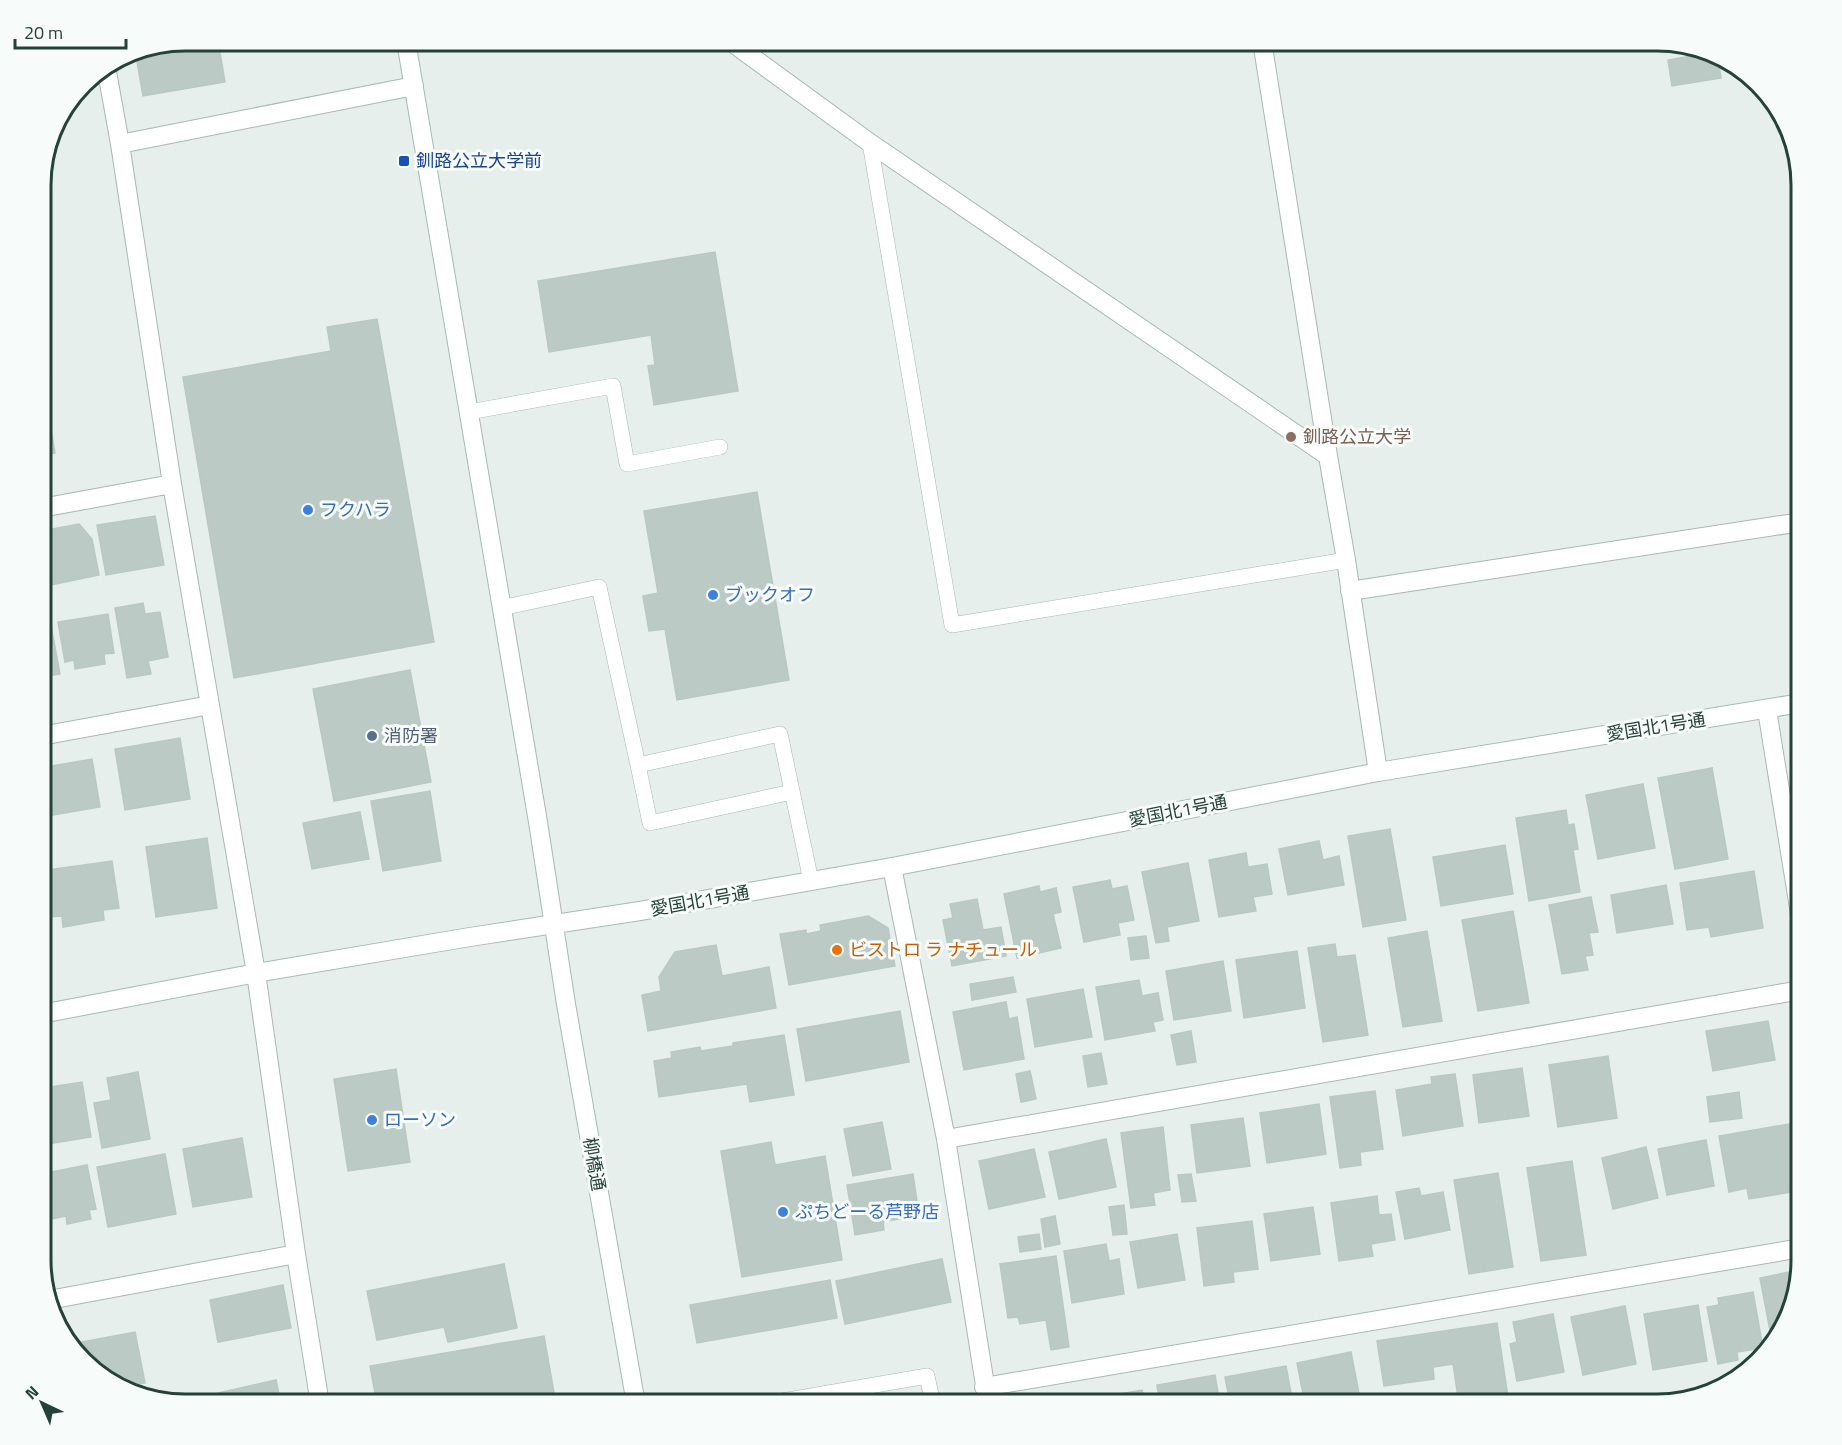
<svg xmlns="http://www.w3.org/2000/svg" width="1842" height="1445" font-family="'Titillium Web','Noto Sans JP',sans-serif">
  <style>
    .building { fill: #bbcac4; stroke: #b8c9c2; stroke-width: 1.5 }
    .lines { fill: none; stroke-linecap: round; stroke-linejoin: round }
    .lane-casing { stroke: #a8b8b2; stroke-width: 16 }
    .street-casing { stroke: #a8b8b2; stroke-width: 20 }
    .secondary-casing { stroke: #a4bbb3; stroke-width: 20 }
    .lane { stroke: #fff; stroke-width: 15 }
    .street { stroke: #fff; stroke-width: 18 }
    .secondary { stroke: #fff; stroke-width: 18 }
    .transit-dot { fill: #1a4fb4; stroke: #f7fbf9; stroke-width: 2 }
    .education-dot { fill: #8d6e63; stroke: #f7fbf9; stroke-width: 2 }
    .shop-dot { fill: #3f7fe0; stroke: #f7fbf9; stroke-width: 2 }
    .service-dot { fill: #5c6f8a; stroke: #f7fbf9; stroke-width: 2 }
    .food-dot { fill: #e8710a; stroke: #f7fbf9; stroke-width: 2 }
    .labels { text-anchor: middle; stroke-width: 6; stroke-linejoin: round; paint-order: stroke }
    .transit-label { font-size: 18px; fill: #164399; stroke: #f7fbf9; text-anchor: start }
    .education-label { font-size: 18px; fill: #785e54; stroke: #f7fbf9; text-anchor: start }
    .shop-label { font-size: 18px; fill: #366cbe; stroke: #f7fbf9; text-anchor: start }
    .street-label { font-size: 18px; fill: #24423a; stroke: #f7fbf9 }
    .service-label { font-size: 18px; fill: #4e5e75; stroke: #f7fbf9; text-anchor: start }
    .food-label { font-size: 18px; fill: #c56008; stroke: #f7fbf9; text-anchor: start }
    .rim { fill: none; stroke: #24423a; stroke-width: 3 }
  </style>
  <rect width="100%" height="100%" fill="#e6efeb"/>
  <path class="building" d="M187,41h31l7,41 -82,14 -8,-46z
    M235,41h38l-36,6z
    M1713,52l4,3 4,23 -49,8 -4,-26z
    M715,252l23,139 -84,14 -6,-39 7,-1 -4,-30 -102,17 -11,-71z
    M377,319l57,323 -200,36 -51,-301 148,-26 -4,-24z
    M43,384l12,69 -14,3v-71z
    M757,492l32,188 -112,20 -12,-71 -16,2 -6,-35 15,-3 -14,-82z
    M155,516l9,49 -58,10 -9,-50z
    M79,524l13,15 7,36 -58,12v-56z
    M143,603l2,11 15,-2 8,45 -20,4 3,13 -24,4 -12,-70z
    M108,614l6,39 -10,1 1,10 -30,5 -1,-9 -9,2 -7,-40z
    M51,626l9,48 -19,3v-49z
    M410,670l21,112 -97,19 -21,-112z
    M180,738l10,61 -65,11 -10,-61z
    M92,759l8,48 -59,10v-49z
    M1712,768l16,91 -53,10 -17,-91z
    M1643,784l12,64 -57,11 -12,-64z
    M430,791l11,70 -58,10 -12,-70z
    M1566,810l2,15 6,-1 4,25 -5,1 7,42 -51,9 -13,-83z
    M360,812l9,47 -57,10 -9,-46z
    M1390,829l16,91 -43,7 -15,-91z
    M207,838l10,70 -61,9 -10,-70z
    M1319,841l4,19 16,-4 5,29 -56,10 -9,-46z
    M1505,845l8,49 -72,12 -8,-49z
    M1246,853l2,14 19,-3 5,30 -19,3 3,14 -37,6 -10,-57z
    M112,861l7,47 -16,2 1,10 -41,7 -1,-11 -15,1 -6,-46z
    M1188,863l11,58 -32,6 2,14 -13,2 -14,-71z
    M1754,871l9,57 -52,9 -2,-10 -22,3 -7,-47z
    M1110,880l2,9 15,-3 7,34 -16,3 2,12 -36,7 -11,-55z
    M1666,885l7,39 -56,9 -6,-38z
    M1039,886l1,6 16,-4 5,24 -8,2 8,34 -44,10 -13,-64z
    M1591,897l7,35 -9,1 4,22 -8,1 3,14 -26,4 -13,-69z
    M977,899l6,31 18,-3 5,29 -54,10 -9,-46 10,-2 -3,-14z
    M1513,911l16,92 -51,8 -16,-91z
    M868,916l20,12 7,38 -106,19 -9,-51 26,-4v4l15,-3 -1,-6z
    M1427,931l15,90 -39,6 -15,-89z
    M45,936l5,30 -9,1v-30z
    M1146,936l3,22 -18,2 -3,-22z
    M1335,944l2,13 18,-2 13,80 -45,7 -15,-94z
    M716,945l6,31 47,-9 7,41 -128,23 -6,-36 19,-4 -2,-14 16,-25z
    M1297,951l8,57 -61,10 -8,-58z
    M1223,961l8,50 -57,9 -8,-49z
    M1013,977l3,15 -44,8 -2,-16z
    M1139,980l3,16 16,-3 5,27 -10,2 2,9 -50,9 -9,-53z
    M1083,989l9,48 -57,10 -8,-48z
    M1006,1002l3,17 8,-2 7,42 -60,11 -11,-58z
    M900,1011l9,51 -103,19 -9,-52z
    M1768,1021l7,39 -62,11 -7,-40z
    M1191,1031l5,31 -19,3 -6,-30z
    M784,1035l10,60 -44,7 -3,-18 -88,13 -5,-36 18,-3 -1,-6 29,-5 1,4 32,-5v-3z
    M1101,1053l6,31 -19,3 -5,-31z
    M1608,1056l9,62 -59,9 -9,-62z
    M1522,1068l7,48 -50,7 -6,-48z
    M396,1069l14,93 -62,9 -14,-92z
    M1030,1071l6,28 -15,3 -5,-28z
    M138,1072l12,67 -48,9 -8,-45 17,-3 -4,-22z
    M1455,1074l8,52 -60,10 -7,-46 36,-6 -1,-7z
    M49,1076l1,11 32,-5 9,55 -50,8v-67z
    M1375,1091l8,58 -23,3 1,13 -21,3 -10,-71z
    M1739,1092l3,26 -32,4 -3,-25z
    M1319,1104l7,50 -59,9 -7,-50z
    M1243,1118l7,48 -53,7 -6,-48z
    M882,1122l9,47 -38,7 -9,-47z
    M1801,1122v58l-5,1 2,10 -49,8 -2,-11 -18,4 -10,-56z
    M1163,1127l7,63 -17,3 2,12 -24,3 -10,-75z
    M242,1138l10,59 -59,10 -10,-58z
    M1106,1139l10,48 -57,12 -10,-47z
    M1706,1140l8,46 -47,9 -9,-46z
    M771,1142l4,23 50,-9 17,104 -100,17 -21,-126z
    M1646,1147l12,51 -45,11 -11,-51z
    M1034,1149l11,48 -56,12 -10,-48z
    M165,1154l11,60 -68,13 -11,-60z
    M1572,1161l14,94 -45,6 -14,-93z
    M87,1165l9,44 -7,1 2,9 -24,5 -1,-8 -25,5v-47z
    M1498,1173l15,94 -44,7 -15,-94z
    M913,1174l6,41 -36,7 1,8 -29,5 -8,-50z
    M1191,1174l5,27 -14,1 -4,-27z
    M1419,1188l2,8 22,-4 7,38 -45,9 -9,-47z
    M1377,1196l2,19 12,-1 4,26 -24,4 2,12 -34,5 -8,-58z
    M1124,1205l3,29 -14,1 -4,-28z
    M1313,1207l7,47 -49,7 -7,-47z
    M1055,1216l5,28 -15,3 -4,-28z
    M1252,1221l6,48 -25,3 1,10 -30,4 -7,-58z
    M1039,1234l2,15 -21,3 -2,-15z
    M1177,1234l8,46 -47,8 -8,-46z
    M1106,1244l3,17 10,-2 5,35 -52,9 -8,-52z
    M1056,1256l13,91 -18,3 -5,-30 -26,4 -2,-7 -10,1 -8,-54z
    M942,1259l9,43 -106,22 -9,-43z
    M504,1264l13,64 -69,14 -4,-15 -67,13 -10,-49z
    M1799,1270l-8,45 -13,20 -7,1 -11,-58z
    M830,1280l7,38 -140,25 -7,-38z
    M283,1285l8,43 -73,14 -8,-42z
    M1753,1292l10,56 -26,4 1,8 -20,4 -11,-57 12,-2 -1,-7z
    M1698,1305l9,56 -54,9 -9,-56z
    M1625,1306l11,58 -53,11 -12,-58z
    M1553,1314l11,58 -47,9 -7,-37 7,-2 -4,-20z
    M1497,1323l12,81h-50l-6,-40 -20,3 1,12 -50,7 -7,-45z
    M135,1332l10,51 -23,4 -32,-18 -19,-25z
    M544,1336l12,68h-179l-7,-38z
    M1351,1352l10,52h-56l-8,-41z
    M1286,1366l7,38h-63l-5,-27z
    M1215,1375l5,29h-60l-3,-19z
    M276,1380l5,24h-70l-2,-9z
    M1142,1390l3,14h-55l-1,-5z"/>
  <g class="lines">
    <defs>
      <path id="lane" d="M870,143l82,482 394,-65
        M469,412l144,-26 14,78 93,-17
        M501,608l98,-21 39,178 142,-31 31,147
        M638,765l12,58 142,-31
        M765,1404l162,-28 6,28"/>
      <path id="street" d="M730,41l140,102 458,313 18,104 32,212
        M1262,41l66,415
        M106,66l14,78 52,340 84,489 40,281 24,150
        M120,144l294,-58
        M41,508l131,-24
        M1350,591l451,-69
        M1767,710l34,210
        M41,736l169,-31
        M892,867l54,272 42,265
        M946,1139l855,-149
        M49,1300l247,-46
        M984,1387l817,-139"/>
      <path id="secondary" d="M406,41l132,781 28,182 70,400
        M41,1014l215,-41 214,-36 170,-26 252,-44 486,-95 423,-69"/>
    </defs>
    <use href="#lane" class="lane-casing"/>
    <use href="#street" class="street-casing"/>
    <use href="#secondary" class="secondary-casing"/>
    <use href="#lane" class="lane"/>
    <use href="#street" class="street"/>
    <use href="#secondary" class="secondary"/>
  </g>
  <rect class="transit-dot" x="398" y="155" width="12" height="12" rx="3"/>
  <circle class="education-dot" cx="1291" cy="437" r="6"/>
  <g class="shop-dot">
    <circle cx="308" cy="510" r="6"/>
    <circle cx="713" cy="595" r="6"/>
    <circle cx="372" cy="1120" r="6"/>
    <circle cx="783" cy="1212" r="6"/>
  </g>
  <circle class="service-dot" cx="372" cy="736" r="6"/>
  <circle class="food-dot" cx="837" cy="950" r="6"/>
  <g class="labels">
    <g class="transit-label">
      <text x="416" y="167">釧路公立大学前</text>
    </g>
    <g class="education-label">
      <text x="1303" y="443">釧路公立大学</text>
    </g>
    <g class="shop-label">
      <text x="320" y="516">フクハラ</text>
      <text x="725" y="601">ブックオフ</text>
      <text x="384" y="1126">ローソン</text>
      <text x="795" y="1218">ぷちどーる芦野店</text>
    </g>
    <g class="street-label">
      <text transform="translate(1656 727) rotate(-9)" y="6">愛国北1号通</text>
      <text transform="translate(1178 811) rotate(-11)" y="6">愛国北1号通</text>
      <text transform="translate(700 901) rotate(-10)" y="6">愛国北1号通</text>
      <text transform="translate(594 1164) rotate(80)" y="6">柳橋通</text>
    </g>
    <g class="service-label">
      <text x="384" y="742">消防署</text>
    </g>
    <g class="food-label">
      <text x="849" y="956">ビストロ ラ ナチュール</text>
    </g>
  </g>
  <path d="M0 0H1842V1445H0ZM185 51H1657A134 134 0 0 1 1791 185V1260A134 134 0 0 1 1657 1394H185A134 134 0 0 1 51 1260V185A134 134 0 0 1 185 51Z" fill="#f7fbf9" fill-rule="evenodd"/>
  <path class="rim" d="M185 51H1657A134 134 0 0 1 1791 185V1260A134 134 0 0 1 1657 1394H185A134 134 0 0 1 51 1260V185A134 134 0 0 1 185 51Z"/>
  <g transform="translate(42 1403) rotate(316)" stroke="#f7fbf9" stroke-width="4.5" paint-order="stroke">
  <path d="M0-4.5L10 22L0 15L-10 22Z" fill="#24423a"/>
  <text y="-9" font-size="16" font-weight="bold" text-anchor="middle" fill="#24423a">N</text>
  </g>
  <path d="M15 39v9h111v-9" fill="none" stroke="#24423a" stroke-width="3"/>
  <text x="24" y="39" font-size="18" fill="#24423a" stroke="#f7fbf9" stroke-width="4.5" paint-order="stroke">20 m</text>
</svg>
